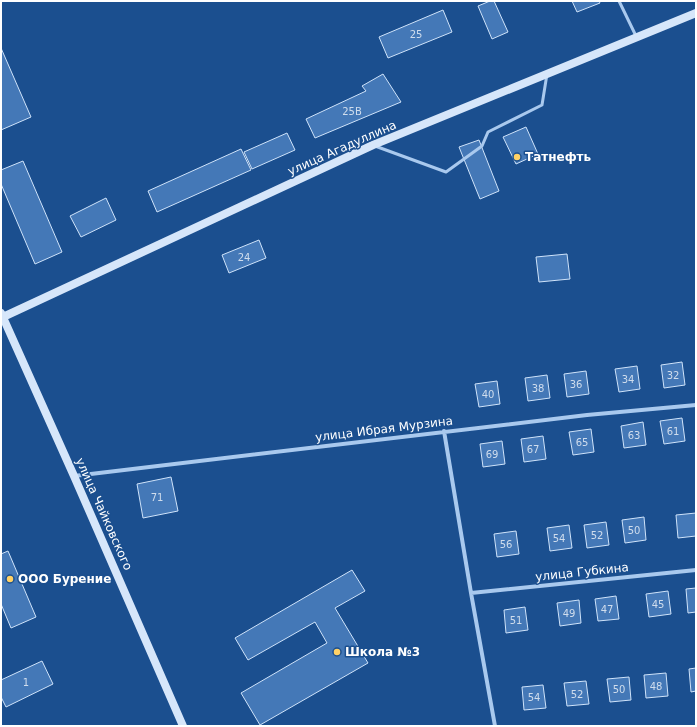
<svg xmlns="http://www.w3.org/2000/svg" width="697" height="727" font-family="'DejaVu Sans',sans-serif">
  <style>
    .building { fill: #4478b7; stroke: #cfe3fa }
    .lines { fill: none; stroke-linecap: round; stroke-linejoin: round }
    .lane { stroke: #a9c9ee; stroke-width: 3 }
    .street { stroke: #a9c9ee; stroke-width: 4 }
    .secondary { stroke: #d6e6fa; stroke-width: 8 }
    .poi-dot { fill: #ffd166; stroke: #1b4f8f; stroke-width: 1.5 }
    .labels { text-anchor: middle; stroke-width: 3; stroke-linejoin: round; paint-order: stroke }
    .number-label { font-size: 10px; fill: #d0dded }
    .street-label { font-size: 12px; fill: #fff; stroke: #1b4f8f }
    .poi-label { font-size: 12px; font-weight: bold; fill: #fff; stroke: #1b4f8f; text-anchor: start }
  </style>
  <rect width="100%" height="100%" fill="#1b4f8f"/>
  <path class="building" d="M490,1h4l14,31 -16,7 -14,-33z
    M572,1h27l1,2 -23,9z
    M443,10l9,22 -64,26 -9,-21z
    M1,48l30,69 -30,13z
    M383,74l18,28 -86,36 -9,-19 60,-28 -4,-5z
    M526,127l12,27 -22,10 -13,-27z
    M287,133l8,17 -43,19 -8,-17z
    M479,140l20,51 -19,8 -21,-52z
    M241,149l10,21 -94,42 -9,-21z
    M23,161l39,91 -27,12 -34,-80v-14z
    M106,198l10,22 -35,17 -11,-21z
    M259,240l7,18 -37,15 -7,-18z
    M567,254l3,25 -31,3 -3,-25z
    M682,362l3,23 -21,3 -3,-23z
    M637,366l3,23 -21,3 -4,-23z
    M586,371l3,23 -22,3 -3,-23z
    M547,375l3,23 -22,3 -3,-23z
    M497,381l3,23 -21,3 -4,-23z
    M682,418l3,23 -21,3 -4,-23z
    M643,422l3,23 -22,3 -3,-22z
    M591,429l3,23 -21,3 -4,-23z
    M543,436l3,23 -22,3 -3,-23z
    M502,441l3,23 -22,3 -3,-23z
    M171,477l7,34 -35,7 -6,-34z
    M696,513v23l-18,2 -2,-23z
    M644,517l2,23 -21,3 -3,-23z
    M606,522l3,23 -22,3 -3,-23z
    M569,525l3,23 -22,3 -3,-23z
    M516,531l3,23 -22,3 -3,-23z
    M8,551l28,66 -25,11 -10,-24v-50z
    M352,570l13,21 -30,17 33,55 -108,62 -19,-32 86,-50 -12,-21 -67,38 -13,-22z
    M696,588v24l-8,1 -2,-24z
    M668,591l3,23 -22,3 -3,-23z
    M616,596l3,23 -21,2 -3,-22z
    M579,600l2,23 -21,3 -3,-23z
    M525,607l3,23 -22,3 -2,-23z
    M42,661l11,23 -47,23 -5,-10v-17z
    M696,668v23l-5,1 -2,-23z
    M666,673l2,23 -22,2 -2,-23z
    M629,677l2,23 -21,2 -3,-23z
    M586,681l3,23 -22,2 -3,-23z
    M543,685l3,23 -22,2 -2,-23z"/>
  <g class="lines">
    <path class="lane" d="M619,1l17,35
      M375,146l71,26 36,-26 6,-14 54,-27 5,-31"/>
    <path class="street" d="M444,431l27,162 24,133
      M74,476l513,-61 109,-10
      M471,593l225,-23"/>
    <path class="secondary" d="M1,313l73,163 109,250
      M3,317l370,-172 323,-132"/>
  </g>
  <g class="poi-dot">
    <circle cx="517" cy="157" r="4"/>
    <circle cx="10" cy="579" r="4"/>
    <circle cx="337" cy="652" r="4"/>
  </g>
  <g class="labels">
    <g class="number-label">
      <text x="416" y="38">25</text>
      <text x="352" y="115">25В</text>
      <text x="244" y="261">24</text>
      <text x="673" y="379">32</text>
      <text x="628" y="383">34</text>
      <text x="576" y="388">36</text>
      <text x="538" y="392">38</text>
      <text x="488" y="398">40</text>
      <text x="673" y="435">61</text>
      <text x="634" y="439">63</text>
      <text x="582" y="446">65</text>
      <text x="533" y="453">67</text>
      <text x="492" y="458">69</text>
      <text x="157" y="501">71</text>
      <text x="634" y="534">50</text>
      <text x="597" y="539">52</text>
      <text x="559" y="542">54</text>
      <text x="506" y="548">56</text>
      <text x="658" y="608">45</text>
      <text x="607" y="613">47</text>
      <text x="569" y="617">49</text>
      <text x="516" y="624">51</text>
      <text x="26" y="686">1</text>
      <text x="656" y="690">48</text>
      <text x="619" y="693">50</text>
      <text x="577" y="698">52</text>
      <text x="534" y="701">54</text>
    </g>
    <g class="street-label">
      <text transform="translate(342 148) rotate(-24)" y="4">улица Агадуллина</text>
      <text transform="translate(384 429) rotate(-7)" y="4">улица Ибрая Мурзина</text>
      <text transform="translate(104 514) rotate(66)" y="4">улица Чайковского</text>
      <text transform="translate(582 572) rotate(-6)" y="4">улица Губкина</text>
    </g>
    <g class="poi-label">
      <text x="525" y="161">Татнефть</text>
      <text x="18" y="583">ООО Бурение</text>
      <text x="345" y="656">Школа №3</text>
    </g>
  </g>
  <rect width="697" height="727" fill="none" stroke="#ffffff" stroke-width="4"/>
</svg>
